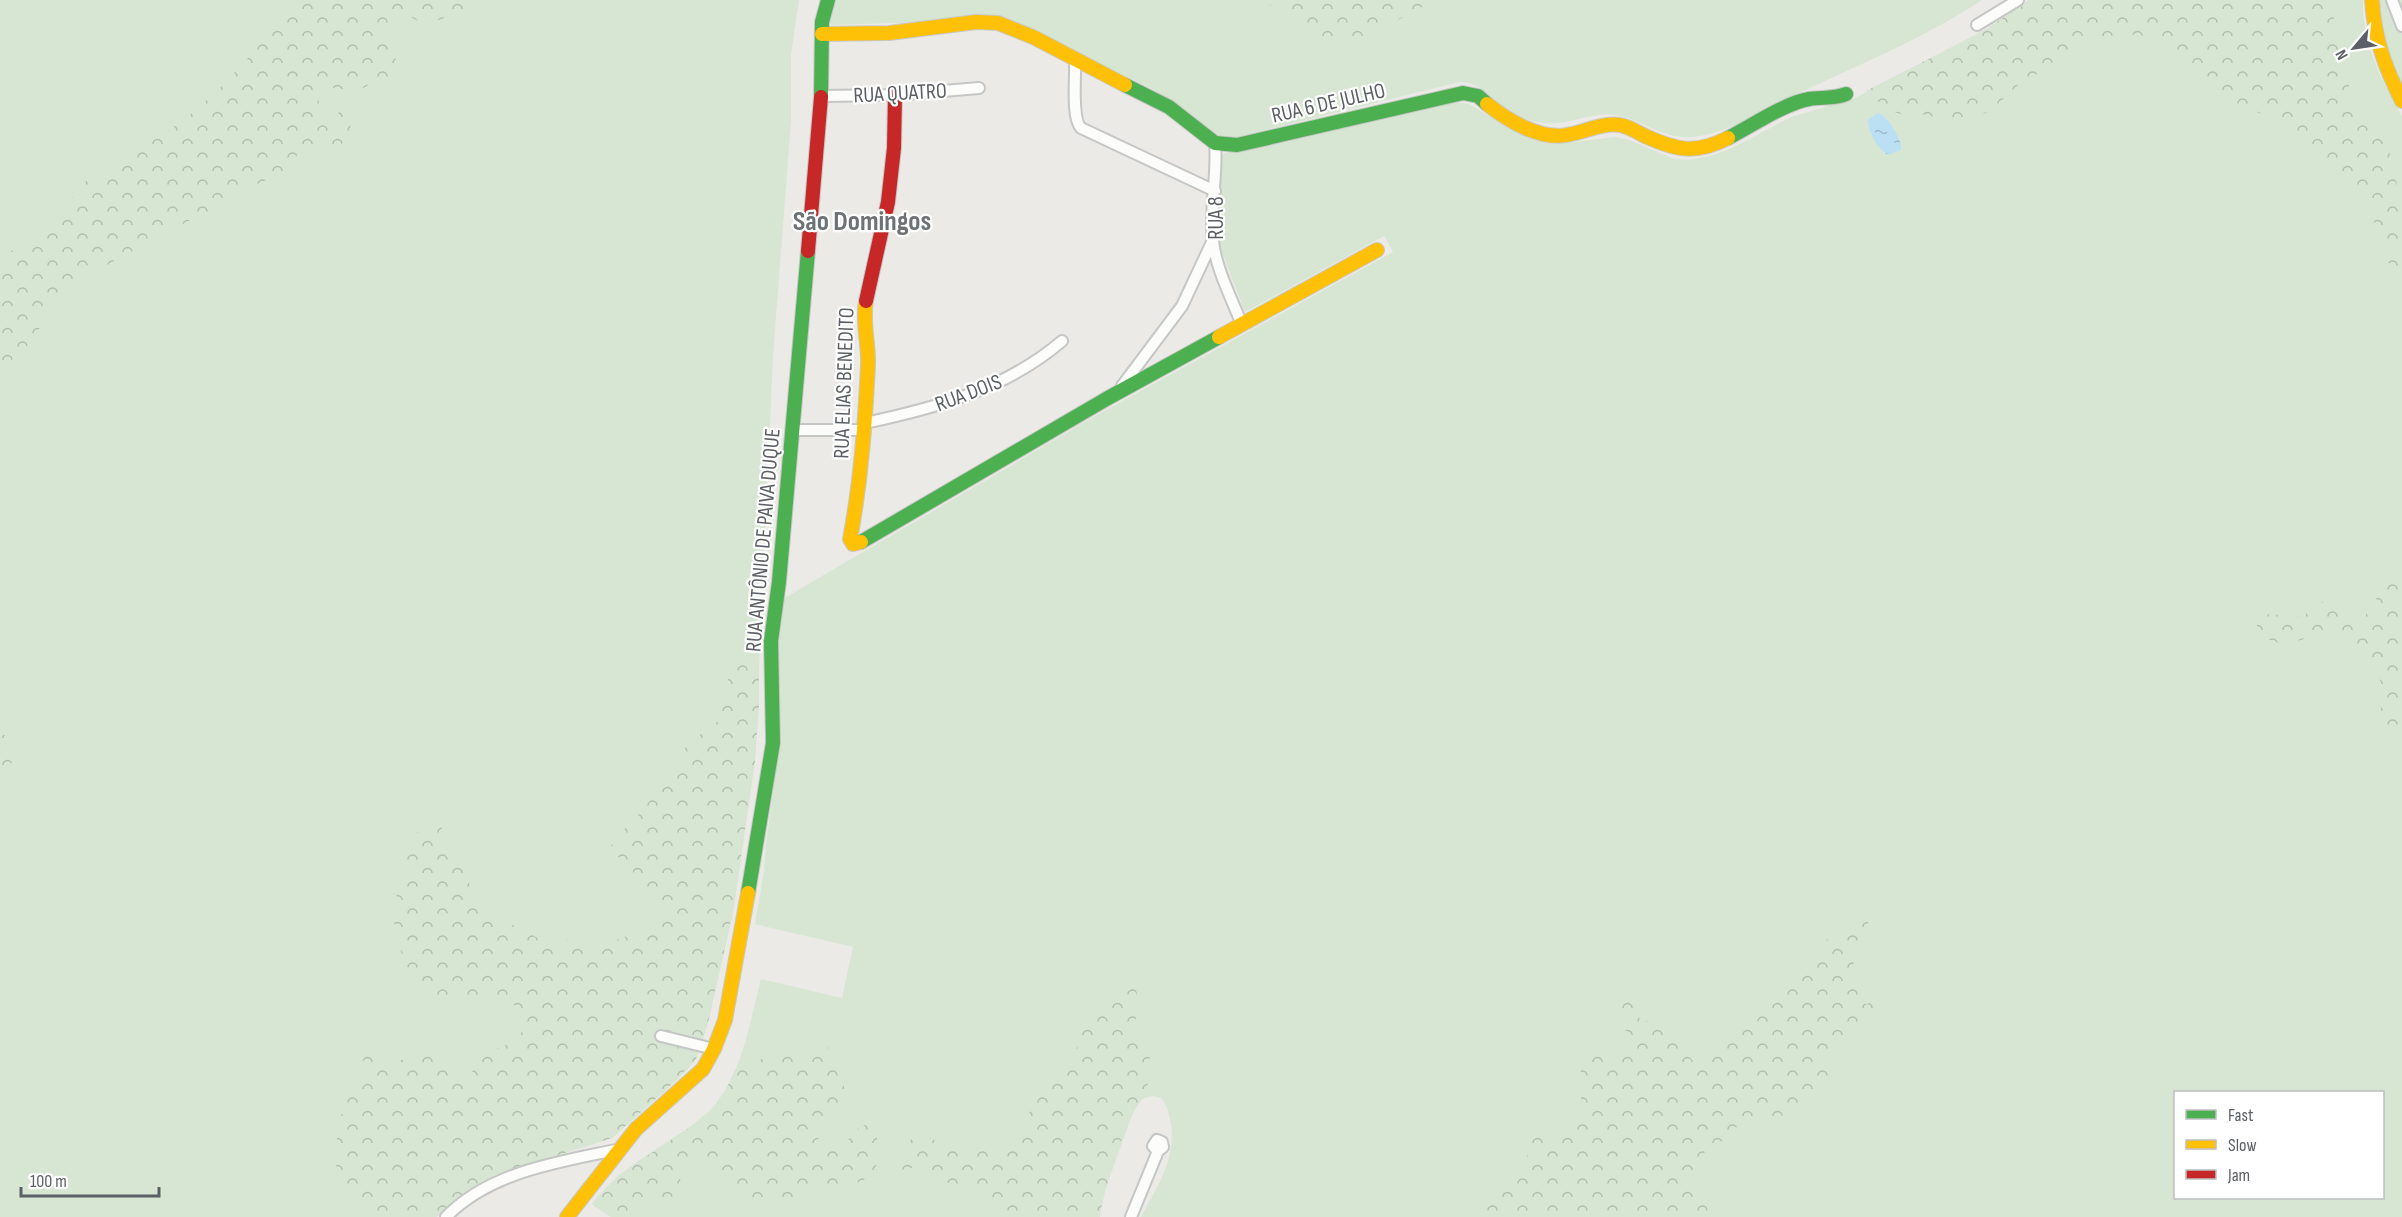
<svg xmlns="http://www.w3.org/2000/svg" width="2402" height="1217" font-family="'Sofia Sans Condensed',sans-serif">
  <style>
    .grass { fill: #d6e6d2; fill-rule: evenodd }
    .forest { fill: url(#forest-crowns) }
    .water { fill: url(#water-ripples) }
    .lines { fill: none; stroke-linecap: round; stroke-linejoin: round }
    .street-casing { stroke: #c5c6c6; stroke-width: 14 }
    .fast-casing { stroke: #c8c8c7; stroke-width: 16 }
    .slow-casing { stroke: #c8c8c7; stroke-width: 16 }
    .jam-casing { stroke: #c8c8c7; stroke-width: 16 }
    .street { stroke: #fcfcfb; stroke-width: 10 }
    .fast { stroke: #4caf50; stroke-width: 14 }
    .slow { stroke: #ffc107; stroke-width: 14 }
    .jam { stroke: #c62828; stroke-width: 14 }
    .labels { text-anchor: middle; stroke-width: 4.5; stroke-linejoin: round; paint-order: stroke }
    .street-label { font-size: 22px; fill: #5c6064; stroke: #fff }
    .district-label { font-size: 28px; font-weight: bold; fill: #6d7275; stroke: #fff }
  </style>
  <defs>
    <pattern id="forest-crowns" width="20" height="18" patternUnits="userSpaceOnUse" patternTransform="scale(1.5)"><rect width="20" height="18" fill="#d6e6d2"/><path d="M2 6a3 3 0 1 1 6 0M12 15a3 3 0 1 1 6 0" fill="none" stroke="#b1beae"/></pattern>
    <pattern id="water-ripples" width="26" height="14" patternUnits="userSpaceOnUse" patternTransform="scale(1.5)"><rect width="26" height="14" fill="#bce0f3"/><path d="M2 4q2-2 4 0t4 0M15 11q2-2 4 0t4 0" fill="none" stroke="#9cb9c8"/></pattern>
  </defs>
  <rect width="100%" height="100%" fill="#ebeae6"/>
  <path class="grass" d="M0,0h799l-8,54v67l-18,235 -18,405 -22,151 -25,111 -12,36 -10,12 -74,67 -117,37 -18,9 -41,33h-436z
    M835,0h1147c-59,39 -124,65 -187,95 -31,15 -66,38 -101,42 -31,3 -50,-17 -78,-22 -24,-4 -48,11 -72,8 -14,-1 -31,-8 -42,-17 -14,-11 -23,-24 -42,-24l-227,56 -19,-4 -63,-46 -115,-55 -81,-12 -123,4 -5,-4z
    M2029,0h334c-1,43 18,80 39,116v1101h-1261c16,-30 35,-57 30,-93 -2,-9 -3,-18 -10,-26 -10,-4 -20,-1 -26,9l-31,86 -4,24h-489l-19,-13c21,-28 52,-47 81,-66 14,-9 29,-18 40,-31 30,-34 37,-87 48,-128l81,19 11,-51 -98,-23 9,-53 2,-26 13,-97 -1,-109 3,-39 318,-186 294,-162 -9,-16 -139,76 -26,-68 3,-90 232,-52 15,2 41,25 40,12 18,2 47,-6 14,3 43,18 14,2 24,-4 20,-7 61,-32 64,-19 130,-68zM2176,1092h206v106h-206z
    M2378,0h24v87l-19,-42z"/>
  <path class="forest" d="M294,0h184l-3,13 -20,1 -24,9h-9l-21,-11 -9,3 -3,4 7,37 -2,18 -4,4 -14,3 -20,11c-12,-1 -41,-15 -37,12 1,8 3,13 9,17l14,-11h7l3,8 -2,13 -10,16 -6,2 -25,-2 -9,4 -15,21 -42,18 -12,11 -39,18 -80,43 -45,28 -22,29 -14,23 -31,29v-115l22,-10 15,-14 13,-7 40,-49 21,-9 20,-17 31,-15 28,-20 30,-27 29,-31 26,-30z
    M1262,0h194l-38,8 -32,19 -39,17 -21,-5z
    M2029,0h298c10,18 9,39 13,58 3,13 9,27 13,40 7,22 27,33 36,53 13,39 13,85 13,128 -26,-20 -23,-64 -44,-93 -11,-13 -28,-16 -42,-26 -17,-12 -27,-33 -46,-43 -16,-8 -30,-6 -45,-19 -22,-20 -40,-48 -68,-59 -14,-5 -26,-5 -40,-4 -38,4 -47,15 -76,36 -7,6 -16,9 -23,14 -17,14 -24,28 -48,34 -18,4 -31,-1 -48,-5 -6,-2 -12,0 -18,0 -17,-1 -25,-13 -38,-23l119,-61z
    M2394,573h8v181c-10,-12 -19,-30 -21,-45 -1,-7 1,-13 1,-19 -1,-23 -26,-46 -46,-54 -21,-9 -50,21 -75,-2 -2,-2 -5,-8 -4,-12 5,-14 25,-5 34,-5 16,1 23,-10 36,-18 12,4 20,24 36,17 19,-8 10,-36 31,-43z
    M745,663l14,5v39l-4,54 -22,151 -25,111 -12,36 -29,30 -55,49 -117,37 -18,9 -41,33h-70c-5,-17 -20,-23 -27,-38 -7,-15 -1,-68 10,-81 5,-6 12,-8 17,-15l-3,-25 8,-8 16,14c20,-2 33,-20 55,-4 8,6 9,17 18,21 12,-3 19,-24 34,-31 14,-6 31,-11 30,-30 -2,-32 -68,-16 -89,-17 -21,-11 -43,-65 -41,-89 1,-10 2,-21 7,-31 2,-4 5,-8 6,-12 2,-6 -1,-13 0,-19 2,-15 16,-29 31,-31 8,10 3,14 -4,22l14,15 15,10 6,12 1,14 4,11 9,11 33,10 32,18 17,-5 14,9 13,2 32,-13 27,-8 16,-16 -19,-19 -19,-28 -20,-17 11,-16 15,-14 15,-19 8,-15 7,-6 4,-10 12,-14 9,-15 24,-13 8,-15 3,-28 11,-16z
    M0,733l11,5c7,13 1,32 -11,40z
    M1868,915c2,13 -5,20 -10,31 -4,6 -6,29 -5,37l10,1 1,4 -7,14 10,2 10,-4c6,10 -2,19 -10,25l-19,-1 -3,3v17l-4,4 -14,2 -3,5 11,9 2,8 -1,8 -3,6 -12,4 -8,11 -21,11 -11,4h-33l-27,26 -22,14 -5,8 -1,9 4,16 10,17 2,11h-227v-10l3,-5 16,-6 17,-21 7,-10 5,-22 6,-8c10,-5 22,-1 31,-8 28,-18 3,-47 18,-64 12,-14 40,-8 49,-25 -4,-6 -7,-6 -12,-10 -10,-10 4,-27 10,-37l7,27 40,15c5,17 9,32 29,31l8,-8 14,-22 64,-48 13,-22 26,-32z
    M1128,981l5,1c9,13 1,45 0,60l6,-2 9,4 3,25 -6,28c-16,9 -43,99 -45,120h-105c-7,-26 -35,-33 -58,-36l-14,-15 -22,4 -3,-8c3,-7 6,-17 11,-21 20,-16 39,20 67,0l17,7c11,0 33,-27 37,-37 3,-8 0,-16 4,-24l38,-32 6,-9 7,-22 14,-12 10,-16z
    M821,1042l5,1 14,38 11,14 -22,26 -5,14 -8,5 -1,5 4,5c32,5 29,-24 51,-26 9,9 8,22 8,34 -1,10 -6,18 -15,22 -8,5 -18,4 -27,6 -27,5 -57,24 -85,14 -21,-6 -31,-41 -55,-39 -21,1 -11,26 -23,35 -16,11 -34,2 -49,8 11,10 25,7 37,13h-50l-19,-13 27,-29 71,-48 24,-20 12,-18 9,-19 36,-15 40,-7z"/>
  <path class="water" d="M1878,113c10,3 24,26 23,37l-13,5c-11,-7 -20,-22 -20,-35z"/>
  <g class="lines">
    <defs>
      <path id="street" d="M2392,0l10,26
        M1977,25l41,-25
        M1075,60c1,16 -4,58 6,68l134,63
        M821,96l74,-1 84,-7
        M1215,143c3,32 -6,66 -2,98 3,28 19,58 29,84
        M1122,386l60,-80 31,-66
        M865,423c71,-15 141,-34 197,-82
        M792,430h73
        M661,1036l53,13
        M446,1217c45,-46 114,-55 174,-68
        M1131,1217l27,-66 5,-4 -1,-5 -5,-2 -4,6 5,5"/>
      <path id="fast" d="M1125,85l44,22 46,36 22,2 226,-52 15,3 9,8
        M821,97l1,-75 6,-22
        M1728,138c22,-11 57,-35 81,-39 12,-2 25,0 37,-5
        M861,542l247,-144 111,-61
        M748,893l25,-150 -2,-102 8,-59 29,-331"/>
      <path id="slow" d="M2372,0c2,37 13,68 30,101
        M822,34l67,-1 87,-11 22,1 35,14 92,48
        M1487,104c20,16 53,36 79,31 17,-2 36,-13 54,-10 8,1 17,7 25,11 31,14 50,19 83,2
        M1219,337l158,-87
        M861,542l-8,2 -3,-5c11,-58 15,-115 18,-174 1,-20 -6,-43 -2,-64
        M567,1217l69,-88 67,-60 11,-20 11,-29 23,-127"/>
      <path id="jam" d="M808,251l13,-154
        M866,301l22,-99 6,-54 1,-53"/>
    </defs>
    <use href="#street" class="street-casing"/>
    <use href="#fast" class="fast-casing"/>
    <use href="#slow" class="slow-casing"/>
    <use href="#jam" class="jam-casing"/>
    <use href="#street" class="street"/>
    <use href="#fast" class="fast"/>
    <use href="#slow" class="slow"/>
    <use href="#jam" class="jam"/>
  </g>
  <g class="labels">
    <g class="street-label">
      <text transform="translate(900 92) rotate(-3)" y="8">RUA QUATRO</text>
      <text transform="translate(1328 102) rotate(-13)" y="8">RUA 6 DE JULHO</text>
      <text transform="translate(1215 218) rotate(-90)" y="8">RUA 8</text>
      <text transform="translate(843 383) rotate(-88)" y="8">RUA ELIAS BENEDITO</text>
      <text transform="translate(968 392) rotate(-21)" y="8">RUA DOIS</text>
      <text transform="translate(762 540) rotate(-85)" y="8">RUA ANTÔNIO DE PAIVA DUQUE</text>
    </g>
    <g class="district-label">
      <text x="862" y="230">São Domingos</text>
    </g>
  </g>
  <rect x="2174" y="1091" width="210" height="108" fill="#ffffff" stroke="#bebfc1" stroke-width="1.5"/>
  <rect x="2186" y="1110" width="30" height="9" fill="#4caf50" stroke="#bebfc1" stroke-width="1.5"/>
  <text x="2228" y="1121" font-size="18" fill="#5c6064">Fast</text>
  <rect x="2186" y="1140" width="30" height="9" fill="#ffc107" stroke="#bebfc1" stroke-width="1.5"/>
  <text x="2228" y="1151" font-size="18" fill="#5c6064">Slow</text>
  <rect x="2186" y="1170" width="30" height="9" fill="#c62828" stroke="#bebfc1" stroke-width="1.5"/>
  <text x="2228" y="1181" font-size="18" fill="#5c6064">Jam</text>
  <g transform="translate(2354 48) rotate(241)" stroke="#ffffff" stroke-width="4.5" paint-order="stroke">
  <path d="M0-4.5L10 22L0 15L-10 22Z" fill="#5c6064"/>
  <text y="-9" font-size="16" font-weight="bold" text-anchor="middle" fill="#5c6064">N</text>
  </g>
  <path d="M21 1187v9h138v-9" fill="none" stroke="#5c6064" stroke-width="3"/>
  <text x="30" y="1187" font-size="18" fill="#5c6064" stroke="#ffffff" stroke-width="4.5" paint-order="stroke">100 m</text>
</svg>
